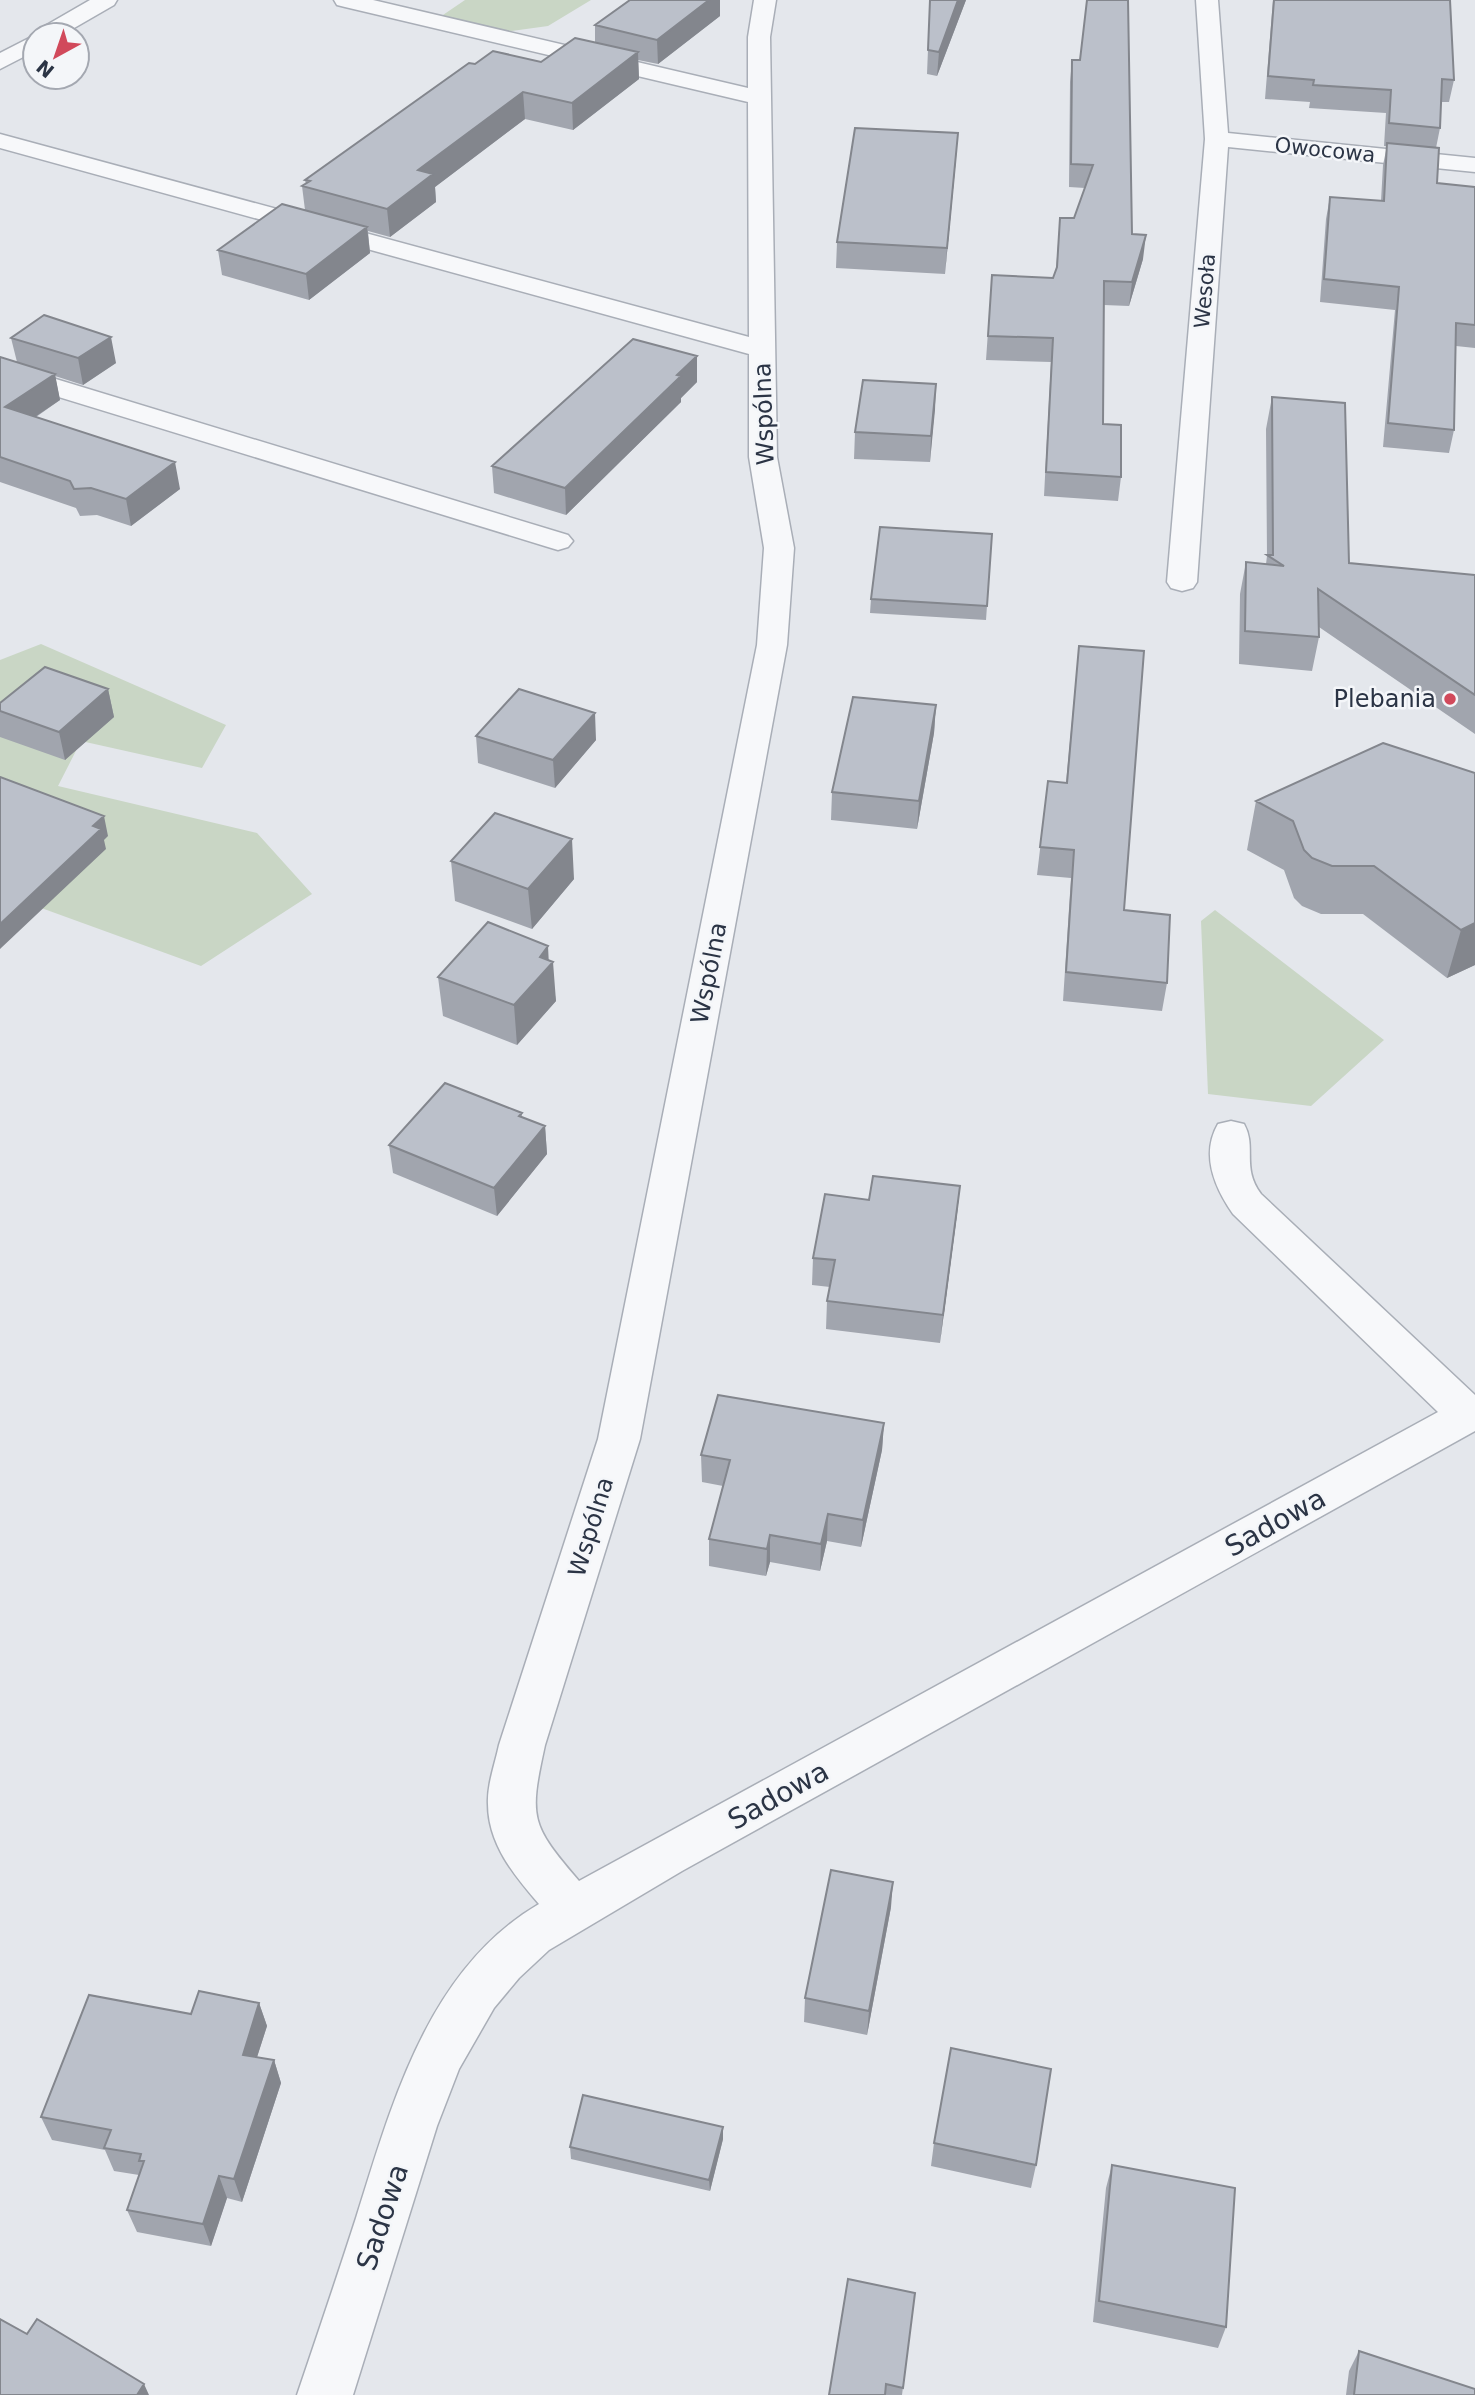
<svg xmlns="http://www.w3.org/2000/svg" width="1475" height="2395" font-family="'DejaVu Sans',sans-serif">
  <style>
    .green { fill: #c9d6c5 }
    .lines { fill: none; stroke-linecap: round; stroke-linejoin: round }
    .minor-casing { stroke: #a9aeb7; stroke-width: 3 }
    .minor { fill: #f7f8fa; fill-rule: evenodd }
    .wall { fill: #a1a5ae }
    .shaded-wall { fill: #83868d }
    .building { fill: #bbc0ca; stroke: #83868d; stroke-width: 2 }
    .poi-dot { fill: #d1495b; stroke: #f4f6f9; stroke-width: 2.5 }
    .labels { text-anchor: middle; stroke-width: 5; stroke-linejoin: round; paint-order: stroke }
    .far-street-label { font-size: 21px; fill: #2b3445; stroke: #f4f6f9 }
    .street-label { font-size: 24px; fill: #2b3445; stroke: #f4f6f9 }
    .poi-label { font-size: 24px; fill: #2b3445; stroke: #f4f6f9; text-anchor: end }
    .near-street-label { font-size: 28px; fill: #2b3445; stroke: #f4f6f9 }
  </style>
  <rect width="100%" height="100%" fill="#e4e7ec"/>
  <path class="green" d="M465,0h126l-43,26 -51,7 -57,-16z
    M41,644l185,81 -24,43 -121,-27 -23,45 199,47 55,61 -111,72 -201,-73v-233z
    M1215,910l169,130 -73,66 -103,-12 -7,-173z"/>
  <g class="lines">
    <defs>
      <path id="minor" d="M90,0h27l-3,5 -52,30h-27l3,-5z
        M334,0h39l375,88v-51l6,-37h22l-6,37 7,420 17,91 -7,97 -147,794 -95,306c-16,73 -15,79 34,136l859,-469 -205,-198c-18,-26 -33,-59 -15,-90l13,-3 13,3c13,23 -3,43 17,70l214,201v36l-793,440 -133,79 -30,28 -25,30 -35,61 -22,57 -84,269h-56c20,-59 40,-118 59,-177 36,-115 72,-249 183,-314 -25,-29 -51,-60 -51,-100 -1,-19 7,-40 11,-59l99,-306 159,-794 7,-97 -15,-91v-103l-749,-206v-14l749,203 -1,-235 -403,-95 -8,-2z
        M1196,0h22l10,133 247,25v14l-247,-25 -31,435 -4,6 -11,3 -11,-3 -4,-6 38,-443z
        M35,35v16l-35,18v-16z
        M0,362l568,173 5,6 -5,6 -10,3 -10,-3 -548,-168z"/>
    </defs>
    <use href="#minor" class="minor-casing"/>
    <use href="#minor" class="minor"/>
  </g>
  <path class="wall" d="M930,0h36l-29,76 -10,-2z
    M1273,0h177l4,80 -5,22h-8l-1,26 -4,20 1,35 38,4v161l-19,-2 -2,84 -5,23 -66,-6 12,-137 -75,-8 6,-83 4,-22 51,4 2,-36 4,-19h-3l2,-33 -77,-5 1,-6 -45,-3z
    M720,16l-62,48 -20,-4 1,19 -66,51 -48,-11 -90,68 1,15 -46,35 -22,-6 2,22 -61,47 -87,-25 -4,-25 87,-40 -3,-24 4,-2 -1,-4 236,-118 54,-19v-18z
    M1072,60l60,174 11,25 -14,47 -25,-1 -1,119 18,53 -3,24 -74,-5 7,-134 -65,-2 6,-85 61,3 3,-8 4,-52h14l11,-30 -16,-1 1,-105z
    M956,158l-11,116 -109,-6 1,-26z
    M11,338l105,25 -33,22 -28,-9 5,24 -24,17 144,72 -49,37 -34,-11 -17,1 -4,-8 -76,-26v-125l17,5z
    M697,356v26l-16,16v4l-115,113 -72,-22 -2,-27z
    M936,384l-6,78 -76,-3 1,-27z
    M1272,397l77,166 126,12v159l-156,-107v10l-7,34 -73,-7 1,-70 6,-32 20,2 1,-8 -1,-127z
    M992,534l-6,86 -116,-7 1,-14z
    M1079,646l45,264 43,73 -5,28 -99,-10 8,-123 -34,-3 11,-94 18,2z
    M108,689l6,28 -49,43 -65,-23v-34z
    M936,705l-2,28 -17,96 -86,-9 1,-28z
    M476,736l120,4 -41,48 -77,-25z
    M1475,773v192l-28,13 -84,-64h-42l-19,-8 -8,-8 -10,-28 -37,-20 9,-49z
    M451,861l123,18 -42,50 -77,-28z
    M549,960l7,41 -39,44 -74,-29 -5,-39z
    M522,1113v5l23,8 2,28 -50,62 -104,-43 -4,-28z
    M960,1186l-3,28 -17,129 -114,-14 1,-28 3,-14 -18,-2 1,-27 56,-58z
    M884,1423l-2,27 -21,97 -34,-6 -7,30 -50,-9 -4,14 -57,-10v-27l14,-53 -21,-4 -1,-27z
    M891,1907l-24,128 -63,-13 1,-24z
    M259,2003l8,23 -10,31 17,3 7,23 -39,119 -15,-4 -16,48 -74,-14 -10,-22 12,-35 -25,-4 -9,-21 -53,-10 -11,-23 150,-103z
    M723,2127v12l-13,52 -139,-32 -1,-12z
    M934,2143l102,22 -5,23 -100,-22z
    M1112,2165l114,162 -8,21 -125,-26 13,-134z
    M915,2293l-13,102h-73z
    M1359,2351l116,44h-129l3,-24z"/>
  <path class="shaded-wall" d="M709,0h11v16l-62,48 -1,-24z
    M958,0h8l-29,76 2,-24z
    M638,52l1,27 -66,51 -1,-27z
    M523,92l2,27 -90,68 1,15 -46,35 -3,-28 31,-39z
    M958,133l-2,25 -11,116 2,-26z
    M367,227l3,26 -61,47 -3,-26z
    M1146,235l-3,24 -14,47 3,-24z
    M111,337l5,26 -33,22 -5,-27z
    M697,356v26l-16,16v4l-115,113 -1,-27z
    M55,374l5,26 -49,33 -6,-26z
    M936,384l-1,26 -5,52 1,-26z
    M175,462l5,27 -49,37 -5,-27z
    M108,689l6,28 -49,43 -6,-28z
    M936,705l-2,28 -17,96 2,-28z
    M595,713l1,27 -41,48 -2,-28z
    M104,816l4,20 -4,4 2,9 -106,100v-25l93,-98z
    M572,839l2,40 -42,50 -4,-40z
    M1475,923v42l-28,13 14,-48z
    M548,946l1,20 4,-4 3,39 -39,44 -3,-40 26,-48z
    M545,1126l2,28 -50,62 -3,-28z
    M960,1186l-3,28 -17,129 3,-28z
    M884,1423l-2,27 -21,97 2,-27z
    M828,1514l-1,27 -7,30 1,-27z
    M770,1535v27l-4,14 1,-27z
    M893,1882l-2,25 -24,128 2,-24z
    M259,2003l8,23 -17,53 -7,-24z
    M274,2060l7,23 -39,119 -8,-23z
    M723,2127v12l-13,52 -1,-11z
    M219,2176l8,22 -16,48 -8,-22z
    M144,2384l5,11h-12z"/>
  <path class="building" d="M630,0h79l-52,40 -62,-15z
    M930,0h28l-19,52 -11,-2z
    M1087,0h41l4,234 14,1 -14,47 -28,-1 -1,143 18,1v52l-75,-5 7,-134 -65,-2 4,-61 61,3 4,-11 3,-49h14l19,-53 -22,-1 1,-104h8z
    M1274,0h176l4,80 -12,-1 -2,49 -51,-5 2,-33 -78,-5 1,-5 -46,-4z
    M575,38l63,14 -66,51 -49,-11 -105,78 15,4 -46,35 -85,-23 8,-5 -5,-1 164,-117 6,1 18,-13 48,11z
    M855,128l103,5 -11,115 -110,-6z
    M1387,143l52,5 -2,35 38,4v138l-19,-2 -2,107 -66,-7 11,-136 -75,-8 6,-82 54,4z
    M282,204l85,23 -61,47 -88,-24z
    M44,315l67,22 -33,21 -67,-20z
    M633,339l64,17 -20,19 4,1 -116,112 -73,-22z
    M0,357l55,17 -50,33 170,55 -49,37 -35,-11 -17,1 -4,-8 -70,-24z
    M863,380l73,4 -5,52 -76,-4z
    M1272,397l73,6 4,160 126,12v120l-157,-106 1,48 -74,-6 1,-69 38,4 -17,-11h6z
    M880,527l112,7 -5,72 -116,-7z
    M1079,646l65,5 -20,259 46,5 -3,68 -101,-11 8,-122 -34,-3 8,-66 19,2z
    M45,667l63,22 -49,43 -59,-21v-8z
    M519,689l76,24 -42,47 -77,-24z
    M853,697l83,8 -17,96 -87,-9z
    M1383,743l92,30v150l-14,7 -87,-64h-42l-20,-8 -8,-8 -11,-29 -37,-20z
    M0,777l104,39 -11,10 8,3 -101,95z
    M495,813l77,26 -44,50 -77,-28z
    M488,922l60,24 -8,11 13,5 -39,43 -76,-28z
    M445,1083l77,30 -3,3 26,10 -51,62 -105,-43z
    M873,1176l87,10 -17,129 -116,-14 8,-41 -22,-2 12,-64 44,6z
    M718,1395l166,28 -21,97 -35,-6 -7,30 -51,-9 -3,14 -58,-10 21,-79 -29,-5z
    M831,1870l62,12 -24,129 -64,-13z
    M199,1991l60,12 -16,52 31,5 -40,119 -15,-3 -16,48 -76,-14 17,-49h-5l2,-7 -37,-6 7,-18 -70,-13 48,-122 102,19z
    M951,2048l100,21 -15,96 -102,-22z
    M583,2095l140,32 -14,53 -139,-33z
    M1112,2165l123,23 -9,139 -127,-26z
    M848,2279l67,14 -12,95 -17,-4 -1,11h-56z
    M0,2319l27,15 10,-15 107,65 -7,11h-137z
    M1359,2351l116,38v6h-121z"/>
  <circle class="poi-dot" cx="1450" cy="699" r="7"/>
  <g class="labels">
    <g class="far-street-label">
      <text transform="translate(1325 150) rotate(6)" y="7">Owocowa</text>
      <text transform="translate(1205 291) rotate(-85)" y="7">Wesoła</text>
    </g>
    <g class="street-label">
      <text transform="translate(764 414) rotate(-92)" y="8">Wspólna</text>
      <text transform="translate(709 973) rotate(-79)" y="8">Wspólna</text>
      <text transform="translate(591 1527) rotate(-73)" y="8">Wspólna</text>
    </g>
    <g class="poi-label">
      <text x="1436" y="707">Plebania</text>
    </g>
    <g class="near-street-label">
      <text transform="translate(1275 1522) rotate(-29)" y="10">Sadowa</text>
      <text transform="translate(778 1795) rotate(-29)" y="10">Sadowa</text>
      <text transform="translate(382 2217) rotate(-72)" y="10">Sadowa</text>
    </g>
  </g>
  <g transform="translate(56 56) rotate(220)"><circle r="33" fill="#f4f6f9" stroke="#a4a8b1" stroke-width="2"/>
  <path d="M0-5L12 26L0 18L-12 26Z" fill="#d1495b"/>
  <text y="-10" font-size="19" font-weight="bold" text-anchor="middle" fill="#2b3445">N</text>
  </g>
</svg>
